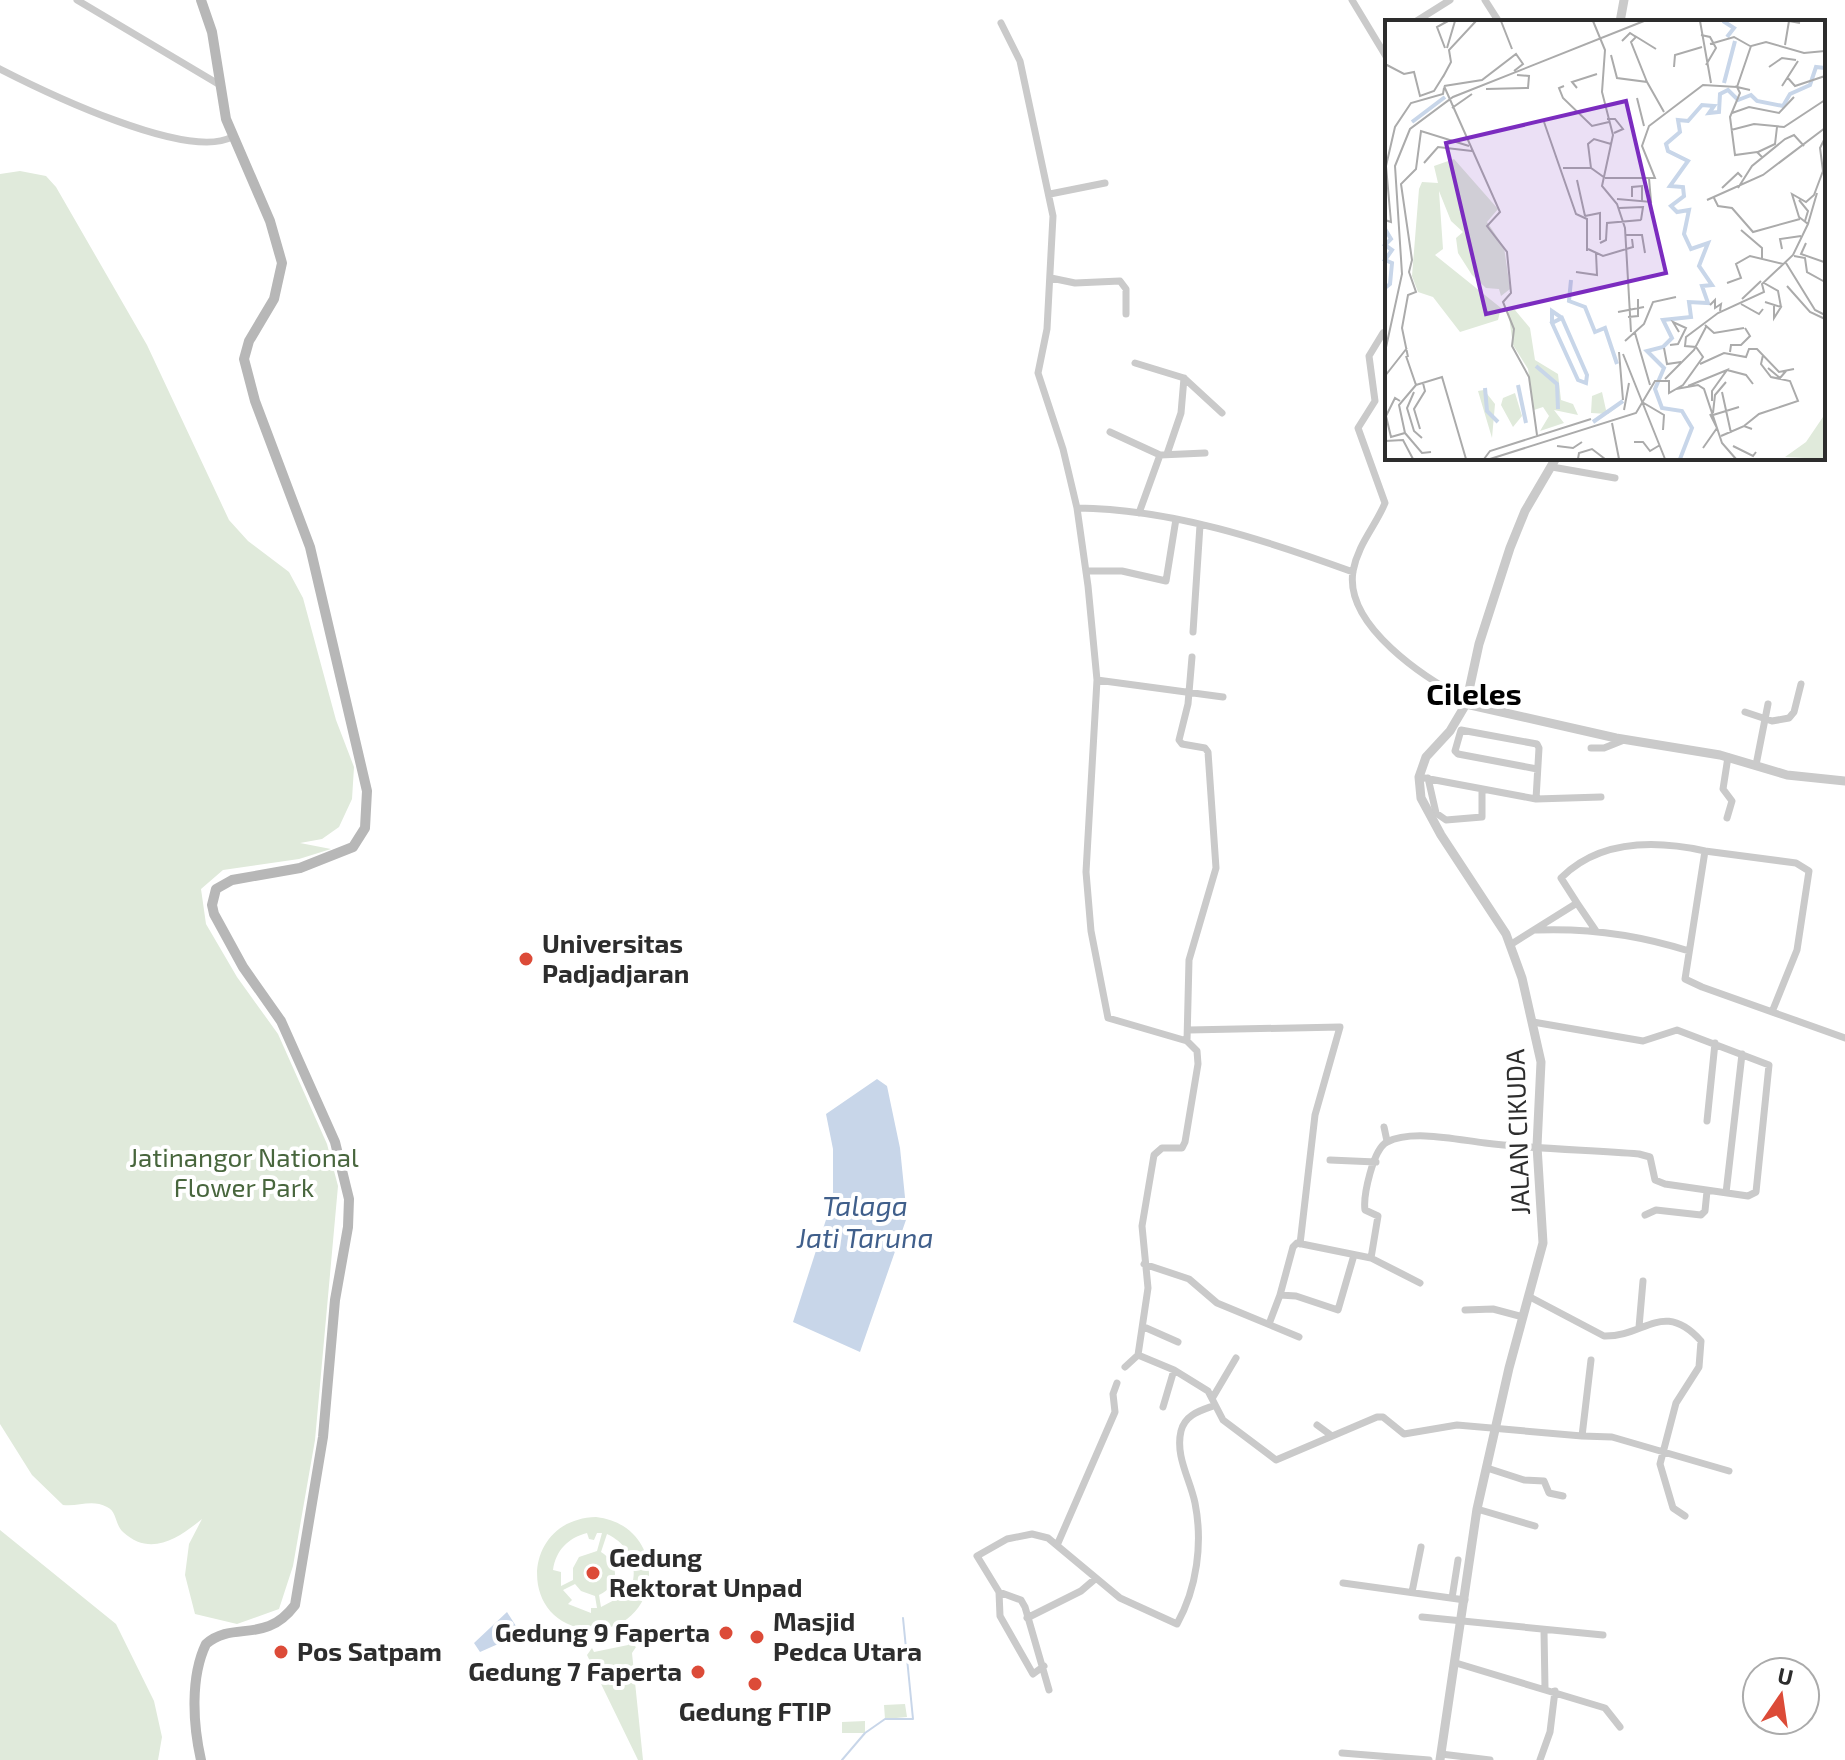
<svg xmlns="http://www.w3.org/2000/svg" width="1845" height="1760" font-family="'Exo 2',sans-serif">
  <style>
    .green { fill: #e0eadb; fill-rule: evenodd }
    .water { fill: #c8d6e9 }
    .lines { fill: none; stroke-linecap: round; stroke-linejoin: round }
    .stream { stroke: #c8d6e9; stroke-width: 2 }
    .minor { stroke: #cacaca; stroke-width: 7 }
    .tertiary { stroke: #cacaca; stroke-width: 9 }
    .secondary { stroke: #b7b7b7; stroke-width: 10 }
    .poi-dot { fill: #dc4b38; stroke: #fff; stroke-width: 3 }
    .labels { text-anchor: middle; stroke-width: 8; stroke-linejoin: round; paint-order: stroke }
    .poi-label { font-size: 26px; font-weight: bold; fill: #2d2d2d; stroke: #fff; text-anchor: start }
    .street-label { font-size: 26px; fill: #2d2d2d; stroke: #fff }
    .park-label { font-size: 26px; fill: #48663d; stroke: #fff }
    .water-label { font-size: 28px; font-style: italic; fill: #405f8b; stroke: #fff }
    .quarter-label { font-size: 30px; font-weight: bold; fill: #000; stroke: #fff }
    .inset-river { fill: none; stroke: #c8d6e9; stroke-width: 4 }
    .inset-road { fill: none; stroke: #ababab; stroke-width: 2 }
    .view { fill: #7b2cbf; fill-opacity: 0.15; stroke: #7b2cbf; stroke-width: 4 }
    .inset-edge { fill: none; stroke: #2d2d2d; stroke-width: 4 }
  </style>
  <rect width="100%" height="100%" fill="#fff"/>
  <path class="green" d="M20,171l26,5 10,11 91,158 82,175 19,21 41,31 14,26 33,122 18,47 -2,32 -13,28 -17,12 -22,4 31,6 -32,10 -76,11 -22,19 5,35 31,53 41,57 49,110 11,42 -23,254 -22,126 -14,43 -42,15 -42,-10 -10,-39 4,-31 13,-25c-22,18 -51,39 -79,13 -8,-7 -6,-21 -16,-25 -15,-8 -29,0 -44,-2l-31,-30 -32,-51v-1250z
    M596,1517c76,9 67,116 -6,112 -72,-3 -71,-110 6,-112zM587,1533l2,6 5,1 3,-7h5l-5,18 -18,6 -6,11v12l-12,6v-14l-8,-2c3,-20 15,-32 34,-37zM607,1534c21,10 31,29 25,51l-10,2 -2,10 -19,10 -2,-12c21,-10 21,-31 2,-43zM575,1584l6,7 14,5 2,12h-6v5l-23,-9 4,-4 -9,-10z
    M0,1530l116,94 38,77 8,36 -4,23h-158z
    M628,1641l8,6 -4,6 11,107h-5l-51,-105 5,-7 2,4 34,-7z
    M905,1704l2,13 -22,2 -1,-14z
    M865,1721v12h-23v-11z"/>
  <path class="water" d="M877,1079l10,7 13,62 7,69 -47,135 -67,-30 40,-124v-49l-7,-35z
    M507,1612l14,22 -41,18 -6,-9z"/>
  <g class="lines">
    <path class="stream" d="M842,1760l23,-27 20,-14h28l-10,-101"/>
    <path class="minor" d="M77,0l143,85
      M1352,0l35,58
      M1485,0l14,22
      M1415,22l35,-22
      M1001,23l19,38 33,155 -6,113 -9,44 25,76 14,59 11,78 9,94 -11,192 5,59 17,87 79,23 10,10 1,13 -13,78 -3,6h-20l-8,7 -12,71 6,62 -10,67 -13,12
      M0,69c45,23 187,92 232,68
      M1050,194l55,-11
      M1051,278l24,5 45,-2 6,8v25
      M1387,335l-4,-2 -14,23 6,45 -17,27 27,75c-10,24 -27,41 -32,68 -9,55 73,108 114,129
      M1135,363l49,15 38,35
      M1110,432l50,23 45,-2
      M1167,454l14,-41 3,-35
      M1552,467l63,11
      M1077,508c95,1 188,32 276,64
      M1139,513l21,-58
      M1086,571h36l44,10 10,-62
      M1193,632l7,-107
      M1097,680l126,17
      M1745,712l27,9 17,-3 5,-6 7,-28
      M1591,748h13l20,-8
      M1756,765l12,-61
      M1419,777l117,22 65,-2
      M1428,778l8,35 10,7 36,-3v-28
      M1536,799l3,-51 -2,-4 -76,-14 -6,21 3,3 79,15
      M1727,818l5,-17 -9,-12 5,-32
      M1577,903l19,28
      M1537,930c53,-2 102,5 152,21
      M1510,945l67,-42 -16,-25c39,-39 94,-38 144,-27
      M1772,1012l25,-62 12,-79 -13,-8 -91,-12 -20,128 17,8 143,51
      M1189,1030l151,-3 -25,88 -15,129
      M1187,1041l2,-81 27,-92 -8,-116 -3,-4 -23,-4 -3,-4 9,-36 4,-47
      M1707,1121l8,-78
      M1384,1127l3,14
      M1330,1160l46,2
      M1726,1193l16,-139
      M1645,1215l11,-5 45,5 4,-4 2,-20
      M1371,1258l49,25
      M1144,1264l45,15 28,24 82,34
      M1280,1295l13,-48 4,-4 74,15 7,-42 -13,-6c-2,-14 8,-61 22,-68 25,-13 72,-2 98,1 51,6 103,7 154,11l11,3 5,23 10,4 83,12 8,-4 13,-127 -92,-35 -34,11 -110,-19
      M1530,1297l74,39c41,1 59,-37 97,5l-2,26 -23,36 -16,61 13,44 12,8
      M1465,1310l28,-1 30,8
      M1269,1324l11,-29 16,1 42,14 16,-55
      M1144,1327l34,15
      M1639,1327l4,-46
      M1138,1355l36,15 34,21 15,29 53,40 101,-43h6l21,17 53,-9 125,11 9,-76
      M1213,1397l23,-39
      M1163,1407l11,-37
      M1317,1425l15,11
      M1582,1436l30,1 117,34
      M1487,1468l37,12 20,1 5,12 14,3
      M1477,1509l58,17
      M1058,1543l57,-131 -2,-18 4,-11
      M1343,1583l122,17
      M999,1592l22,8 4,7 24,83
      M1412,1592l9,-45
      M1452,1598l6,-38
      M1422,1617l181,18
      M1027,1618l54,-27 14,-12
      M1544,1631l1,57
      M1456,1663l149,45 15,19
      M1044,1666l-11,8 -33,-58 -1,-24 -22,-36 30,-17 25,-5 16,4 72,60 57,26c20,-36 26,-81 18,-121 -5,-24 -20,-47 -14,-72 4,-16 18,-20 32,-25
      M1342,1753l87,7
      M1441,1754l49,6
      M1540,1760l10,-28 5,-41"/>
    <path class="tertiary" d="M1620,22l4,-22
      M1466,704l150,34 104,17 67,20 58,6
      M1440,1760l37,-251 32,-141 34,-125 -6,-97 4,-84 -19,-84 -16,-44 -65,-99 -20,-37 -2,-21 7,-20 24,-26 16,-27 13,-60 31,-96 15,-37 31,-53"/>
    <path class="secondary" d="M201,0l11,32 14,87 44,102 12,42 -8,36 -25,42 -5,18 11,42 55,146 57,244 -2,37 -12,19 -53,21 -68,12 -16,9 -4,16 2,9 29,53 38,54 54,121 14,57 -1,28 -13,73 -12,137 -28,168c-30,40 -61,15 -89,39 -16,33 -13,81 -5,116"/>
  </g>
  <g class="poi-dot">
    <circle cx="526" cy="959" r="8"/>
    <circle cx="593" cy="1573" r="8"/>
    <circle cx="726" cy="1633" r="8"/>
    <circle cx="757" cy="1637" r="8"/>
    <circle cx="281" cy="1652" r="8"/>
    <circle cx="698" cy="1672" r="8"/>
    <circle cx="755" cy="1684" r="8"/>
  </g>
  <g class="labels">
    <g class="poi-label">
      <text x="542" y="953">Universitas<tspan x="542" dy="30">Padjadjaran</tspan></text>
      <text x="609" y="1567">Gedung<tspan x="609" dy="30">Rektorat Unpad</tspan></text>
      <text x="773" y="1631">Masjid<tspan x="773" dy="30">Pedca Utara</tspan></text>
      <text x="710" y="1642" text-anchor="end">Gedung 9 Faperta</text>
      <text x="297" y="1661">Pos Satpam</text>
      <text x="682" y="1681" text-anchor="end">Gedung 7 Faperta</text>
      <text x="755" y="1721" text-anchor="middle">Gedung FTIP</text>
    </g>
    <g class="street-label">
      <text transform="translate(1518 1132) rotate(-92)" y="9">JALAN CIKUDA</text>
    </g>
    <g class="park-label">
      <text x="244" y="1167">Jatinangor National<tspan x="244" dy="30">Flower Park</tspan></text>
    </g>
    <g class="water-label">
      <text x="865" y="1216">Talaga<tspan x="865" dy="32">Jati Taruna</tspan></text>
    </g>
    <g class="quarter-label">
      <text x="1474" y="705">Cileles</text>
    </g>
  </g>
  <g transform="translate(1385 20)">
    <rect width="440" height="440" fill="#fff"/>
    <path d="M69,139l44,50 -11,13 17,25 6,42 -9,7 -2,-7 -13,-1 -14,-13 -14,-22 -2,-15 7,-6 -12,-11 -12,-30 4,58 -8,6 66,53 -3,12 -38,12 -27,-35 -15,-5 -6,-16 7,-87 3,-7 16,1 -4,-17zM123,290h7l15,18 5,32 23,14 3,26 12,4 5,11 -24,-5 10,13 -24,8 9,-15 -6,-9 -9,3 -6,-41 -15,-24zM99,370l11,14 -3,34 -14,-47zM217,372l4,18 10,-2 -8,6 -17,-1 1,-17zM130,373l7,23 -9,11 -12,-22 2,-7zM440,394v45l-40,-2 21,-15z" fill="#e0eadb"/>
    <path class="inset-river" d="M338,1l11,7 -7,9M339,63l11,-42M27,102l33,-25M0,209l6,10 -6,6 7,5 -7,10 7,3 -2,21 -5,4M186,260l-2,21 16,6 10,25 10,-4 12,36M177,298l25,57 -1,8 -8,-3 -26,-57zM167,303v-12l10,7M151,346l21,18 1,25M133,365l8,38M100,368l2,23 11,11M208,402l30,-21M295,439l12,-31 -10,-17 -20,-3 -7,-19 9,-21 -17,-17 16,-4 9,-9 -9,-18 28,-3 -2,-15 19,1 -6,-17 10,-1 -13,-19 9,-23 -17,6 -7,-15 5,-24 -12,2 -6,-6 13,-10 -1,-9 -13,-1 18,-25 -20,-10 -2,-7 14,-12 -2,-12 10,1 14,-16 12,1 -5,7 10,-1 1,-18 8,-4 10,10 13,-5 6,6 26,5 7,-12 20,-9 6,-18 9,1"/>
    <path class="inset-road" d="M116,1l11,28M208,1l12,29 -3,42 11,43 -11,51 15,18 8,24 6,104M315,1l11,62M316,15l9,2 6,11 -10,17M250,16l21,13M237,21l8,-8 6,4 -5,5 16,40M325,24l24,-7 16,9M400,25l4,-24 11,2M60,28l-8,-21 11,-6M62,28l8,-27M226,35l6,23 30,4 17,30M0,44l19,10 10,-2 6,24 14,-5 10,-16M289,47l1,-12 27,-8M384,47l13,-9 14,2M58,57l8,-15 -2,-12 27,-29M402,57l8,9 30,-10M59,66l56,126 -13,14 20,26 4,41 -8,9 11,27 -2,17 17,31 8,58M59,66l38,-6 34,-26 7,10 -9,7M179,66l-5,2 4,10 29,28 17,-4M397,66l16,-25M192,68l-5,-6 25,-8M101,69l42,-1 1,-12 -12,-1M365,70l-13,-3 3,6 -10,24 5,38 22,-3 5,5M252,78l7,28M67,88l20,-14M347,93l17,-6 30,6 15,-16M222,99h8l8,10 -9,4M159,102l32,92 11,5v32M346,110l23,-6 30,3 41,-27M373,132l17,-8 2,-17M39,143l14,-16 34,4M178,148h28l14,10M206,148l-3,-24 6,-5 17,5M220,158h50l-13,-32 7,-20 54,-41 34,2 14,-41 15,-4 38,11 21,-2M192,160l8,36M337,168l16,-15 4,4M353,168l14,-22 33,-27 9,-4 10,11M247,177v-10l10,-1v15M329,178l4,8 14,2 21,24 47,-13M232,179l34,3 -2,-24M322,180l56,-25 62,-47M414,180l9,11 -3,10M234,188l24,-1 -2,13M200,196l15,-3v27M0,200l6,2 -5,-56 9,-39 16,-24 32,-9 1,-6M423,204l9,-31M356,210l21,18v10M240,215h17l3,18M215,223l6,-3 1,-17 34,-3M421,223l-5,11 23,8M203,229l15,7 30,-9 -1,-8M397,229l-2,-10 21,-3M409,236l11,2 2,14 18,10M401,243l29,47 10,5M191,252l21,3 -1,-22M342,263l14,-5 -5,-14 14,-8 33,8M379,263l14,8 3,16M402,266l23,26 15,7M357,279l19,-18M380,282l16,5 -7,11v-12M356,284l18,10 4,-5M325,285l5,-5v8l6,-4 -1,7M233,292l26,-5M243,297l10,-1v-17M320,305l9,8 30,-5M250,313l15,52M240,321l19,-17 9,-22 23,-5M285,325l8,-1 8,-16 -13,-6 6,10M279,328l3,16 14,-2M0,332l17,-78 -7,-108 15,-37 43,-32 191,-76M234,332l4,48M345,332l1,-7h10l9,-9 -5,-8M238,334l42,105M21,336l10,29 26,-8 24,82M23,337l-6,-29 6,-33 8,-3 -7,-20 3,-12 -11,-76 15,-15 5,-38 48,15M315,344l24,-11 22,4 3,-8h8l22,23 15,-3M383,348l12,10 6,-7M342,350l19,5 7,9M0,356l22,-28M280,359l29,-29 12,-23M303,366l39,-16 -15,21v10M291,369l22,-4 6,4 18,54 14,16M29,372l-7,16 7,23 8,7M337,372l9,41M15,381l-5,-3 -9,18 5,21 14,-4 17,20 9,-1M257,382l22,13 -1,15M239,390l5,-27M328,393l2,-18 11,-13M328,395l26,-8M227,403l7,36M359,406l15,-12 39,-13 -8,-20 -19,-4 -10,-13 2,-9M35,409l-6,-20 11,-18 -2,-8M20,413l-6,-28 17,-20M336,416l23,-10 8,3M0,421l18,-1 10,19M249,422h9l7,9 10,-6M172,426l16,2 9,-6M348,426l20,10 3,-4M318,428l14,-20 -7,-14M99,439l6,-8 101,-32M105,439l146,-46 19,-32h14v12l14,-8 20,-28 -7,-10 -11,-1 1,-9 32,-24 46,-21 -2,-8 31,-29 15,-31 -9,-7 -7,-23 14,8 8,-7 9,-24 -3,-23 5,-10M193,439l1,-6 13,-4 13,10"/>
    <path class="view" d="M241,81l40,172 -180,41 -40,-171z"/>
    <rect width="440" height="440" class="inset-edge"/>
  </g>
  <g transform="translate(1781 1696) rotate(13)"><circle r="38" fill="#ffffff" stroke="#ababab" stroke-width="2"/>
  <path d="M0-6L14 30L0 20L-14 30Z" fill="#dc4b38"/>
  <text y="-12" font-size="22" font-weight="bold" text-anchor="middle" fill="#2d2d2d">U</text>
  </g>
</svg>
